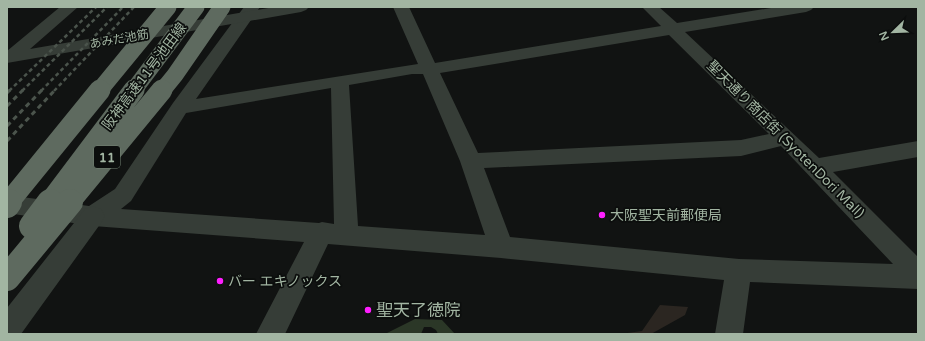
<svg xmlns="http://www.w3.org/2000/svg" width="925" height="341" font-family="'Varela Round','Noto Sans JP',sans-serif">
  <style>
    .green { fill: #2b2621 }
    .water { fill: #2b3727 }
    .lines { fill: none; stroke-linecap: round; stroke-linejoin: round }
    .minor { fill: #363d37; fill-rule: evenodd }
    .tertiary { fill: #363d37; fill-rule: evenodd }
    .rail-far1 { stroke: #4b544c; stroke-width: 2.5; stroke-dasharray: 4 3; stroke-linecap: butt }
    .rail { stroke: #4b544c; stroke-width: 3; stroke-dasharray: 5 4; stroke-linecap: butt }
    .motorway-bridge-far2 { stroke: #5e6a5f; stroke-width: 17 }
    .motorway-bridge-far1 { stroke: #5e6a5f; stroke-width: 21 }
    .motorway-bridge { stroke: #5e6a5f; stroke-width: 26 }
    .poi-dot { fill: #fe1ffe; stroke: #0c0e0d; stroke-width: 1.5 }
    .labels { text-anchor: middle; stroke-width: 3.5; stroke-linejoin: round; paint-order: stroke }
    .far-street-label { font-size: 12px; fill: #a2b5a2; stroke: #0c0e0d }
    .shield { fill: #0c0e0d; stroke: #758375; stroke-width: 1 }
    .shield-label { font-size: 13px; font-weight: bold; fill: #a2b5a2 }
    .street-label { font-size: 14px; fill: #a2b5a2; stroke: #0c0e0d }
    .poi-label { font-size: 14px; fill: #a2b5a2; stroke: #0c0e0d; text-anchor: start }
    .near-poi-label { font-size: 17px; fill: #a2b5a2; stroke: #0c0e0d; text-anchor: start }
  </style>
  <rect width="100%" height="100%" fill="#111312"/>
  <path class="green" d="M660,305l28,2 -3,8 -34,19h-31l22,-3z"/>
  <path class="water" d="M415,319l27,1 13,14h-17l-2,-4 -5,-3h-7l-3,7h-36z"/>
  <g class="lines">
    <path class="minor" d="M244,7h16l-64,92 222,-35 -25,-57h16l26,56 226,-37 -19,-19h17l18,16 100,-16h37l-3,3 -5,2 -121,20 134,126 99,-17v16l-85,15 85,85v32l-168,-7 -7,52h-28l9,-54 -223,-22 -173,-14 -43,90h-29l48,-92 -211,-16 -86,-13v-18l82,11 26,-17 58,-86zM669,35l100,99 -28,6 -263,13 -38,-80zM412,74h11l37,87 25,74 -127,-9 -9,-141zM331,88l3,136 -12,-2 -3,1 -198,-14 10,-8 55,-88zM781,146l112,118 -154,-5 -229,-22 -26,-69 257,-12z"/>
    <path class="tertiary" d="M60,7h18l-48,42 244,-42h35l-3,3 -5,2 -294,51v-12z
      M93,206l8,3 4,7 -4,7 -80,111h-14v-26l78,-99z"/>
    <path class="rail-far1" d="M9,91l87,-84
      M22,91l85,-84
      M41,91l82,-84
      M54,91l80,-84"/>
    <path class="rail" d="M7,93l3,-3
      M7,106l16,-16
      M7,126l35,-36
      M7,141l48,-51"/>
    <path class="motorway-bridge-far2" d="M99,91l69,-84
      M133,91l63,-84
      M162,91l13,-16 47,-68"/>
    <path class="motorway-bridge-far1" d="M8,203l92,-113
      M49,203l85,-113
      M69,203l93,-113"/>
    <path class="motorway-bridge" d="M7,205l2,-3
      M32,226l18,-24
      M7,278l63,-76"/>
  </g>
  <g class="poi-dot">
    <circle cx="602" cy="215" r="4"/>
    <circle cx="220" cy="281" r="4"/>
    <circle cx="368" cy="310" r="4"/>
  </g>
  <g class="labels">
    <g class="far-street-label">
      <text transform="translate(119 39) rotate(-10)" y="4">あみだ池筋</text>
    </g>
    <rect class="shield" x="94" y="146" width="26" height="22" rx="3"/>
    <g class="shield-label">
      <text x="107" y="162">11</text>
    </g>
    <g class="street-label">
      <text transform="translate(144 76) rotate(-53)" y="5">阪神高速11号池田線</text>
      <text transform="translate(786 139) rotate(45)" y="5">聖天通り商店街 (SyotenDori Mall)</text>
    </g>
    <g class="poi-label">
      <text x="610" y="220">大阪聖天前郵便局</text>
      <text x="228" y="286">バー エキノックス</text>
    </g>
    <g class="near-poi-label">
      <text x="376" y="316">聖天了徳院</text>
    </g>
  </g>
  <rect width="925" height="341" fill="none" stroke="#a2b5a2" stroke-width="16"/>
  <g transform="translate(893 32) rotate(247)" stroke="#0c0e0d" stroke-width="3" paint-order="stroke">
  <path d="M0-3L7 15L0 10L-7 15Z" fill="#a2b5a2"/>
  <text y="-6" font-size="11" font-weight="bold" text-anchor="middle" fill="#a2b5a2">N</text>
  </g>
</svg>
